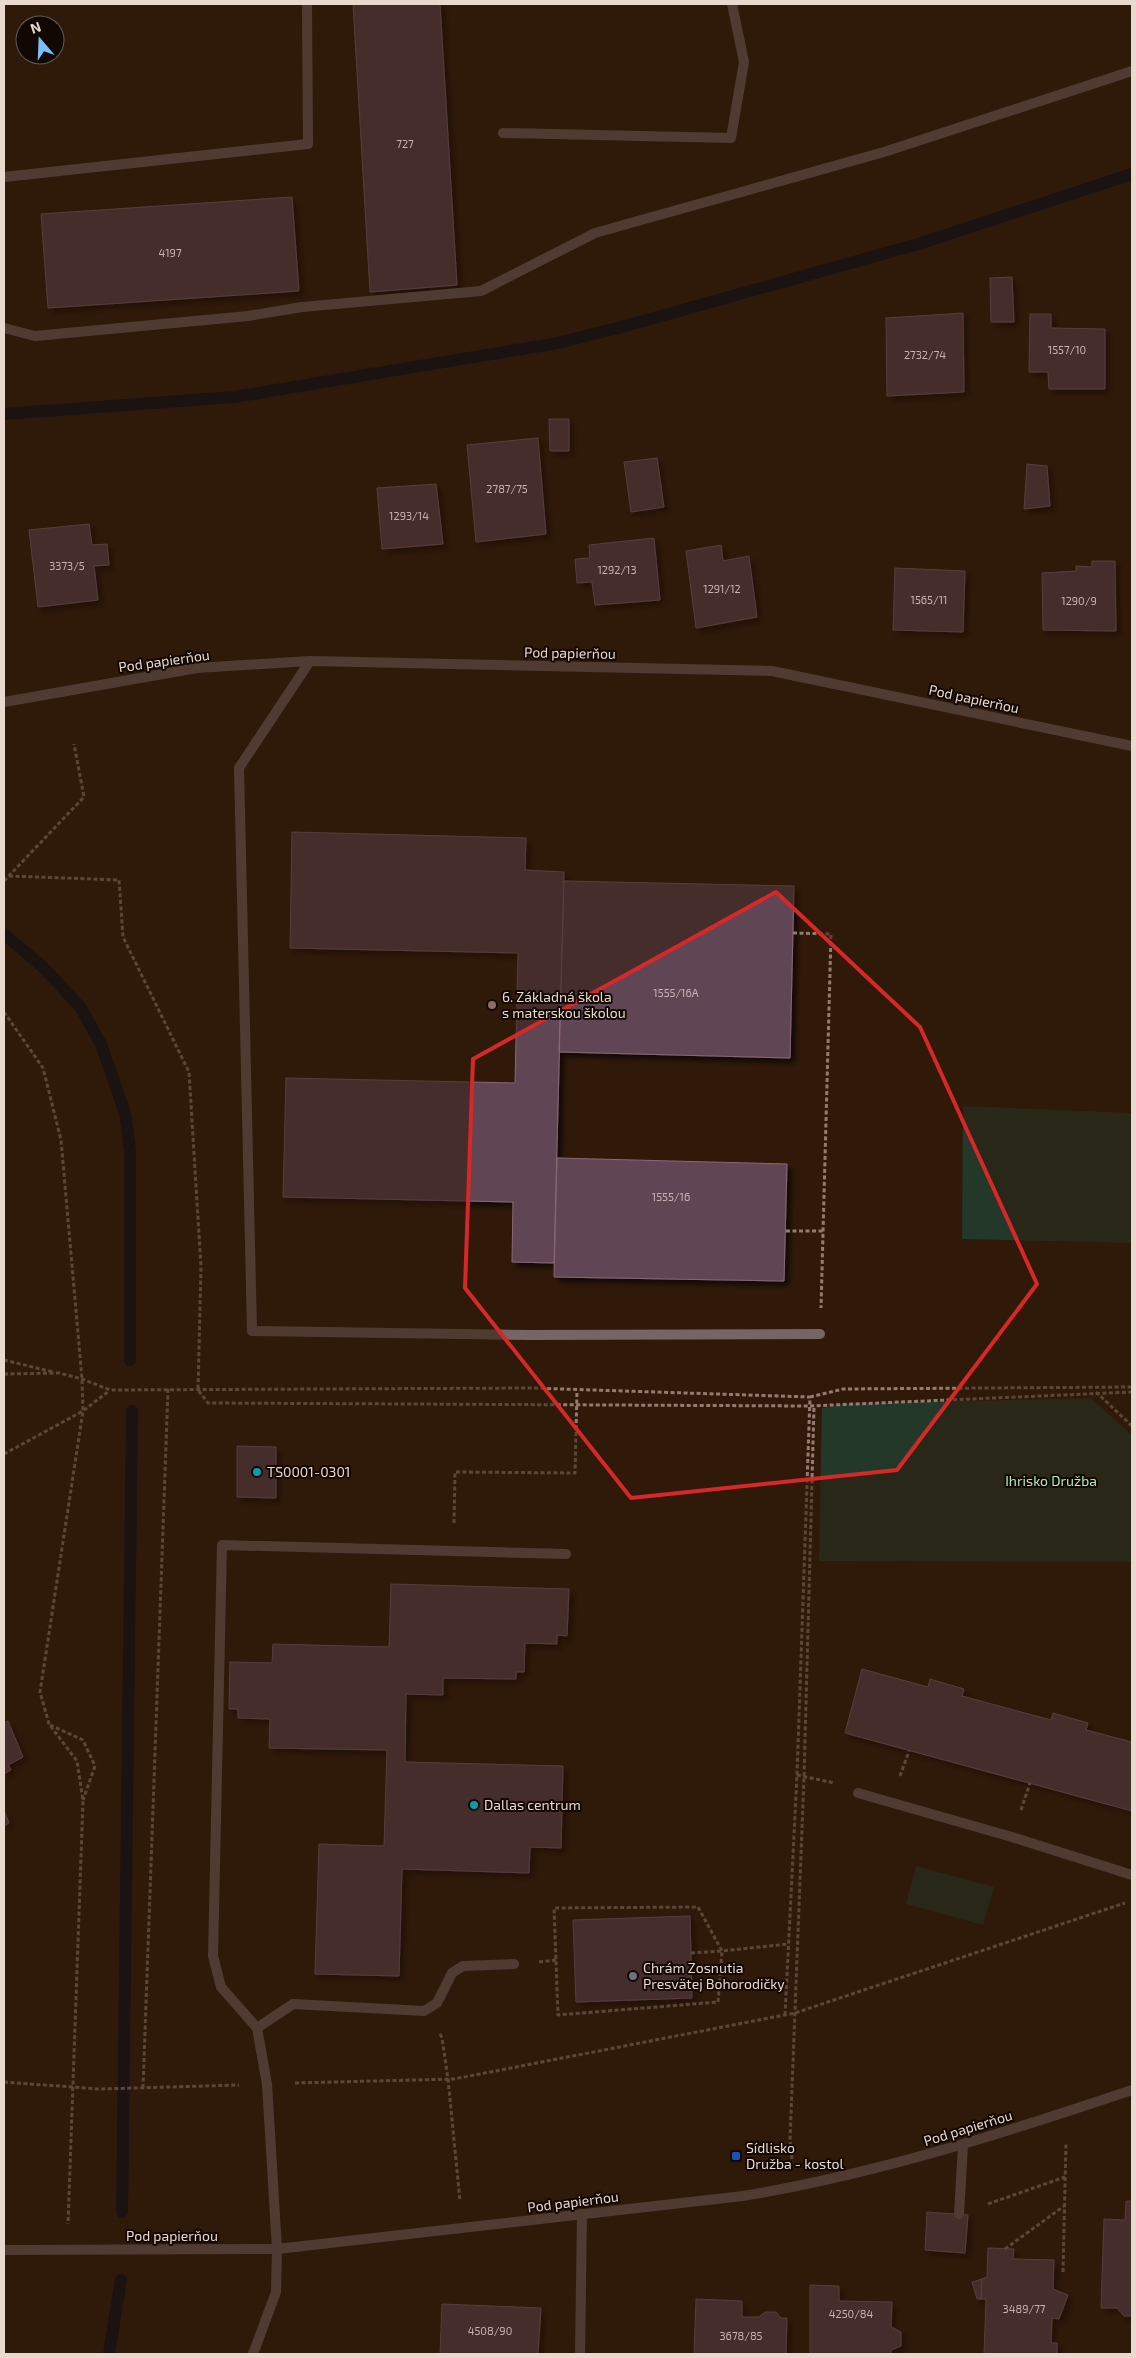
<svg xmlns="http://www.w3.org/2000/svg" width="1136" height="2358" font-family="'Exo 2',sans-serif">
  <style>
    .green { fill: #233828 }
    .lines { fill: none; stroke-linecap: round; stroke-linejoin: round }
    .stream { stroke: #000c1d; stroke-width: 12 }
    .building { fill: #604455; stroke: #87697a; filter: url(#shadow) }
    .path { stroke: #917d70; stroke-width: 3; stroke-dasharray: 4 2.5; stroke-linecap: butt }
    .lane { stroke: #756564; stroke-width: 10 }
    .street { stroke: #756564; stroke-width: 10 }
    .marked { fill: none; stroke: #d62828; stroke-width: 4; stroke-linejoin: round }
    .education-dot { fill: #8d6e63; stroke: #110703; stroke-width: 2 }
    .culture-dot { fill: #0f9aa8; stroke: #110703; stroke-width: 2 }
    .worship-dot { fill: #6b7280; stroke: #110703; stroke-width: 2 }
    .transit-dot { fill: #1a4fb4; stroke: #110703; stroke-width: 2 }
    .labels { text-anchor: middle; stroke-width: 4; stroke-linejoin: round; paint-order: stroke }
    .number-label { font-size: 11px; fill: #c7b3b0 }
    .street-label { font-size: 14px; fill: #e9d8ce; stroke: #110703 }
    .poi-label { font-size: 14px; fill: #e9d8ce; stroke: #110703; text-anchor: start }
    .park-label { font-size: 14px; fill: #b4e7c0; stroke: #110703 }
  </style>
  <defs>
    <filter id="shadow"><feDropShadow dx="4.5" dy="4.5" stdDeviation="2.5" flood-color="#0009"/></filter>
  </defs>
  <rect width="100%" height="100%" fill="#301909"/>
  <path class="green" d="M963,1106l169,7v130l-170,-4z
    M1091,1398l41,37v127l-313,-1 3,-153 22,-4z
    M916,1866l78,21 -11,38 -77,-21z"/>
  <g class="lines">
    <path class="stream" d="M4,414l230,-17 324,-54 60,-15 300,-84 214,-70
      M4,934l40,34 37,40 20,36 24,69 5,37v210
      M122,2212l10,-801
      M109,2354l12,-74"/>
  </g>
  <path class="building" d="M353,4h87l17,281 -87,7z
    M292,197l7,94 -251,17 -7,-94z
    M1012,277l2,45h-23l-1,-44z
    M963,313l1,79 -77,4 -1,-78z
    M1030,314h21v14l54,1v60h-56l-1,-17h-19z
    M549,419h20v32h-19z
    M538,438l8,96 -70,8 -9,-97z
    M657,458l7,49 -33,5 -7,-50z
    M1027,464l20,2 3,40 -26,3z
    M436,484l7,60 -61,5 -5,-61z
    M89,524l3,21 15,-1 2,21 -15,1 4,34 -60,7 -9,-77z
    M654,538l6,62 -65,5 -3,-23 -15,1 -2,-24 15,-1 -1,-13z
    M721,545l2,16 26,-5 8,61 -61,11 -10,-77z
    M1092,561h23l1,70 -73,-1 -1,-57 34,-2v-5l16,1z
    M895,568l70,3 -2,61 -70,-2z
    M292,832l234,6 -1,32 39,2 -10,391 -42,-1 1,-60 -230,-5 3,-119 229,5 3,-130 -228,-5z
    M564,881l230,5 -4,172 -231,-6z
    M557,1158l230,6 -3,117 -230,-4z
    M237,1446l39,1v51l-39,-1z
    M391,1584l178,5 -2,47 -10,-1v9l-32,-1 -1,29h-8v7l-73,-1v17l-37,-1 -1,68 158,4 -2,82 -31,-1 -1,26 -127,-4 -3,107 -84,-2 4,-130 65,2 3,-96 -118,-2 1,-29 -32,-1v-9h-9l1,-47 42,1 1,-19 116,3z
    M862,1669l66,18 2,-8 34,10 -2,7 89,24 2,-7 35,10 -2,7 46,12v69l-287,-78z
    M8,1721l15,36 -15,8 3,5 -7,4v-51z
    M4,1810l5,13 -5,3z
    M690,1916l2,82 -116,4 -3,-82z
    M1126,2201h6v115h-8l-7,-8h-16l3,-89 21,1z
    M927,2212l41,3 -3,38 -40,-3z
    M988,2248l26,1 -1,10 41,1 -1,29 15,6 -9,24 -7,-1 -1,25h6v11h-73l2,-55h-5l1,-20 5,-2z
    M982,2279l-1,20h-4l-5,-17z
    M810,2285l29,1v15l53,1 -1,25 10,5v14l-10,4v4h-81z
    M696,2299l46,2v16h17l6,-5h11l5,6h6l-1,36h-92z
    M442,2304l99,4 -3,46h-98z"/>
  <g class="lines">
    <path class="path" d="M9,876l110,4 4,57 66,135 12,195 -3,123 10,13 601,3 323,-14
      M4,881l80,-84 -10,-53
      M793,933l38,1 -10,374
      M4,1012l39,56 18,72 21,239 1,32 -43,281 9,32 28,37 6,40 -15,423
      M786,1231h37
      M4,1360l49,12
      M4,1374l55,-1 23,6 28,11 421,-2 279,9 -13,378 -12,240
      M1096,1392l36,34
      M810,1397l33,-8 289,-2
      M4,1454l79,-43 26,-20
      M454,1523l1,-51 120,1 2,-82
      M50,1725l33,15 12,26 -12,34
      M797,1775l38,8
      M900,1776l9,-25
      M1021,1810l9,-27
      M691,1953l31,-2 -4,51 -160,13 -4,-107 144,-1 24,44 66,-7
      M539,1962l17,-2
      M440,2034l2,4 6,41 12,122
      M4,2082l95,7 140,-4
      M295,2083l159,-4 341,-66 330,-110
      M143,2088l25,-699
      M792,2159l-2,-19 14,-363 10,-371
      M988,2204l77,-27
      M1005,2249l59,-43
      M1063,2272l3,-130"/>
    <path class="lane" d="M503,133l228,5 13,-76 -12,-58
      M4,177l304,-33 -1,-140
      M4,328l31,8 213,-20 54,-9 179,-16 114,-58 289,-81 248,-81
      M310,661l-71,107 13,563 277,4 291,-1
      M858,1793l154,44 120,38
      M959,2214l4,-69
      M580,2354l2,-140"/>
    <path class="street" d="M4,702l193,-34 113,-7 462,10 360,75
      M257,2028l-36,-41 -8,-31 9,-411 344,9
      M4,2250l273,-1 466,-53c133,-22 261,-63 389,-106
      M253,2354l23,-62 1,-43 -10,-165 -10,-56 36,-24 131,7 13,-8 15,-30 11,-7 51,-2"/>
  </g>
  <path d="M0 0H1136V2358H0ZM776,892l144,135 117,257 -140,186 -266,28 -166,-210 8,-229z" fill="#301909" fill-opacity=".55" fill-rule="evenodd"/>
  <path class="marked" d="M776,892l144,135 117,257 -140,186 -266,28 -166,-210 8,-229z"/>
  <circle class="education-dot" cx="492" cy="1005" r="5"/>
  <g class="culture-dot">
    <circle cx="257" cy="1472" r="5"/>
    <circle cx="474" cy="1805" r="5"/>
  </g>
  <circle class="worship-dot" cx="633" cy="1976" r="5"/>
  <rect class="transit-dot" x="731" y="2151" width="10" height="10" rx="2.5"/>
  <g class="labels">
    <g class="number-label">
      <text x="405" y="148">727</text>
      <text x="170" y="257">4197</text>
      <text x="1067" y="354">1557/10</text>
      <text x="925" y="359">2732/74</text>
      <text x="507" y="493">2787/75</text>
      <text x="409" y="520">1293/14</text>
      <text x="67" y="570">3373/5</text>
      <text x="617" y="574">1292/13</text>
      <text x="722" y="593">1291/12</text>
      <text x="929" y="604">1565/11</text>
      <text x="1079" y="605">1290/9</text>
      <text x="676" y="997">1555/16A</text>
      <text x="671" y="1201">1555/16</text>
      <text x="1024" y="2313">3489/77</text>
      <text x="851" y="2318">4250/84</text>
      <text x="490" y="2335">4508/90</text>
      <text x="741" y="2340">3678/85</text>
    </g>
    <g class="street-label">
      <text transform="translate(570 653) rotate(1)" y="5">Pod papierňou</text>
      <text transform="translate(164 661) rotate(-8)" y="5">Pod papierňou</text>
      <text transform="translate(974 699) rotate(12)" y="5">Pod papierňou</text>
      <text transform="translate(968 2128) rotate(-17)" y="5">Pod papierňou</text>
      <text transform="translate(573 2202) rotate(-7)" y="5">Pod papierňou</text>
      <text x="172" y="2241">Pod papierňou</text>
    </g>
    <g class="poi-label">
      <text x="502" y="1002">6. Základná škola<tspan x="502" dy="16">s materskou školou</tspan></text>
      <text x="267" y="1477">TS0001-0301</text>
      <text x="484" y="1810">Dallas centrum</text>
      <text x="643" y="1973">Chrám Zosnutia<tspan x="643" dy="16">Presvätej Bohorodičky</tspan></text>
      <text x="746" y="2153">Sídlisko<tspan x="746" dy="16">Družba - kostol</tspan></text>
    </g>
    <g class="park-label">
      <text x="1051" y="1486">Ihrisko Družba</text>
    </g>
  </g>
  <rect width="1136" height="2358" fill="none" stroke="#e9d8ce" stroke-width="10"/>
  <g transform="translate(40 40) rotate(341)"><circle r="24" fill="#110703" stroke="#675b54"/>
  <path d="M0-4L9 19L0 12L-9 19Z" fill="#7cbef9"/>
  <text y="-8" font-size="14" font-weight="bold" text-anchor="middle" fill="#e9d8ce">N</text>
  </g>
</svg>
